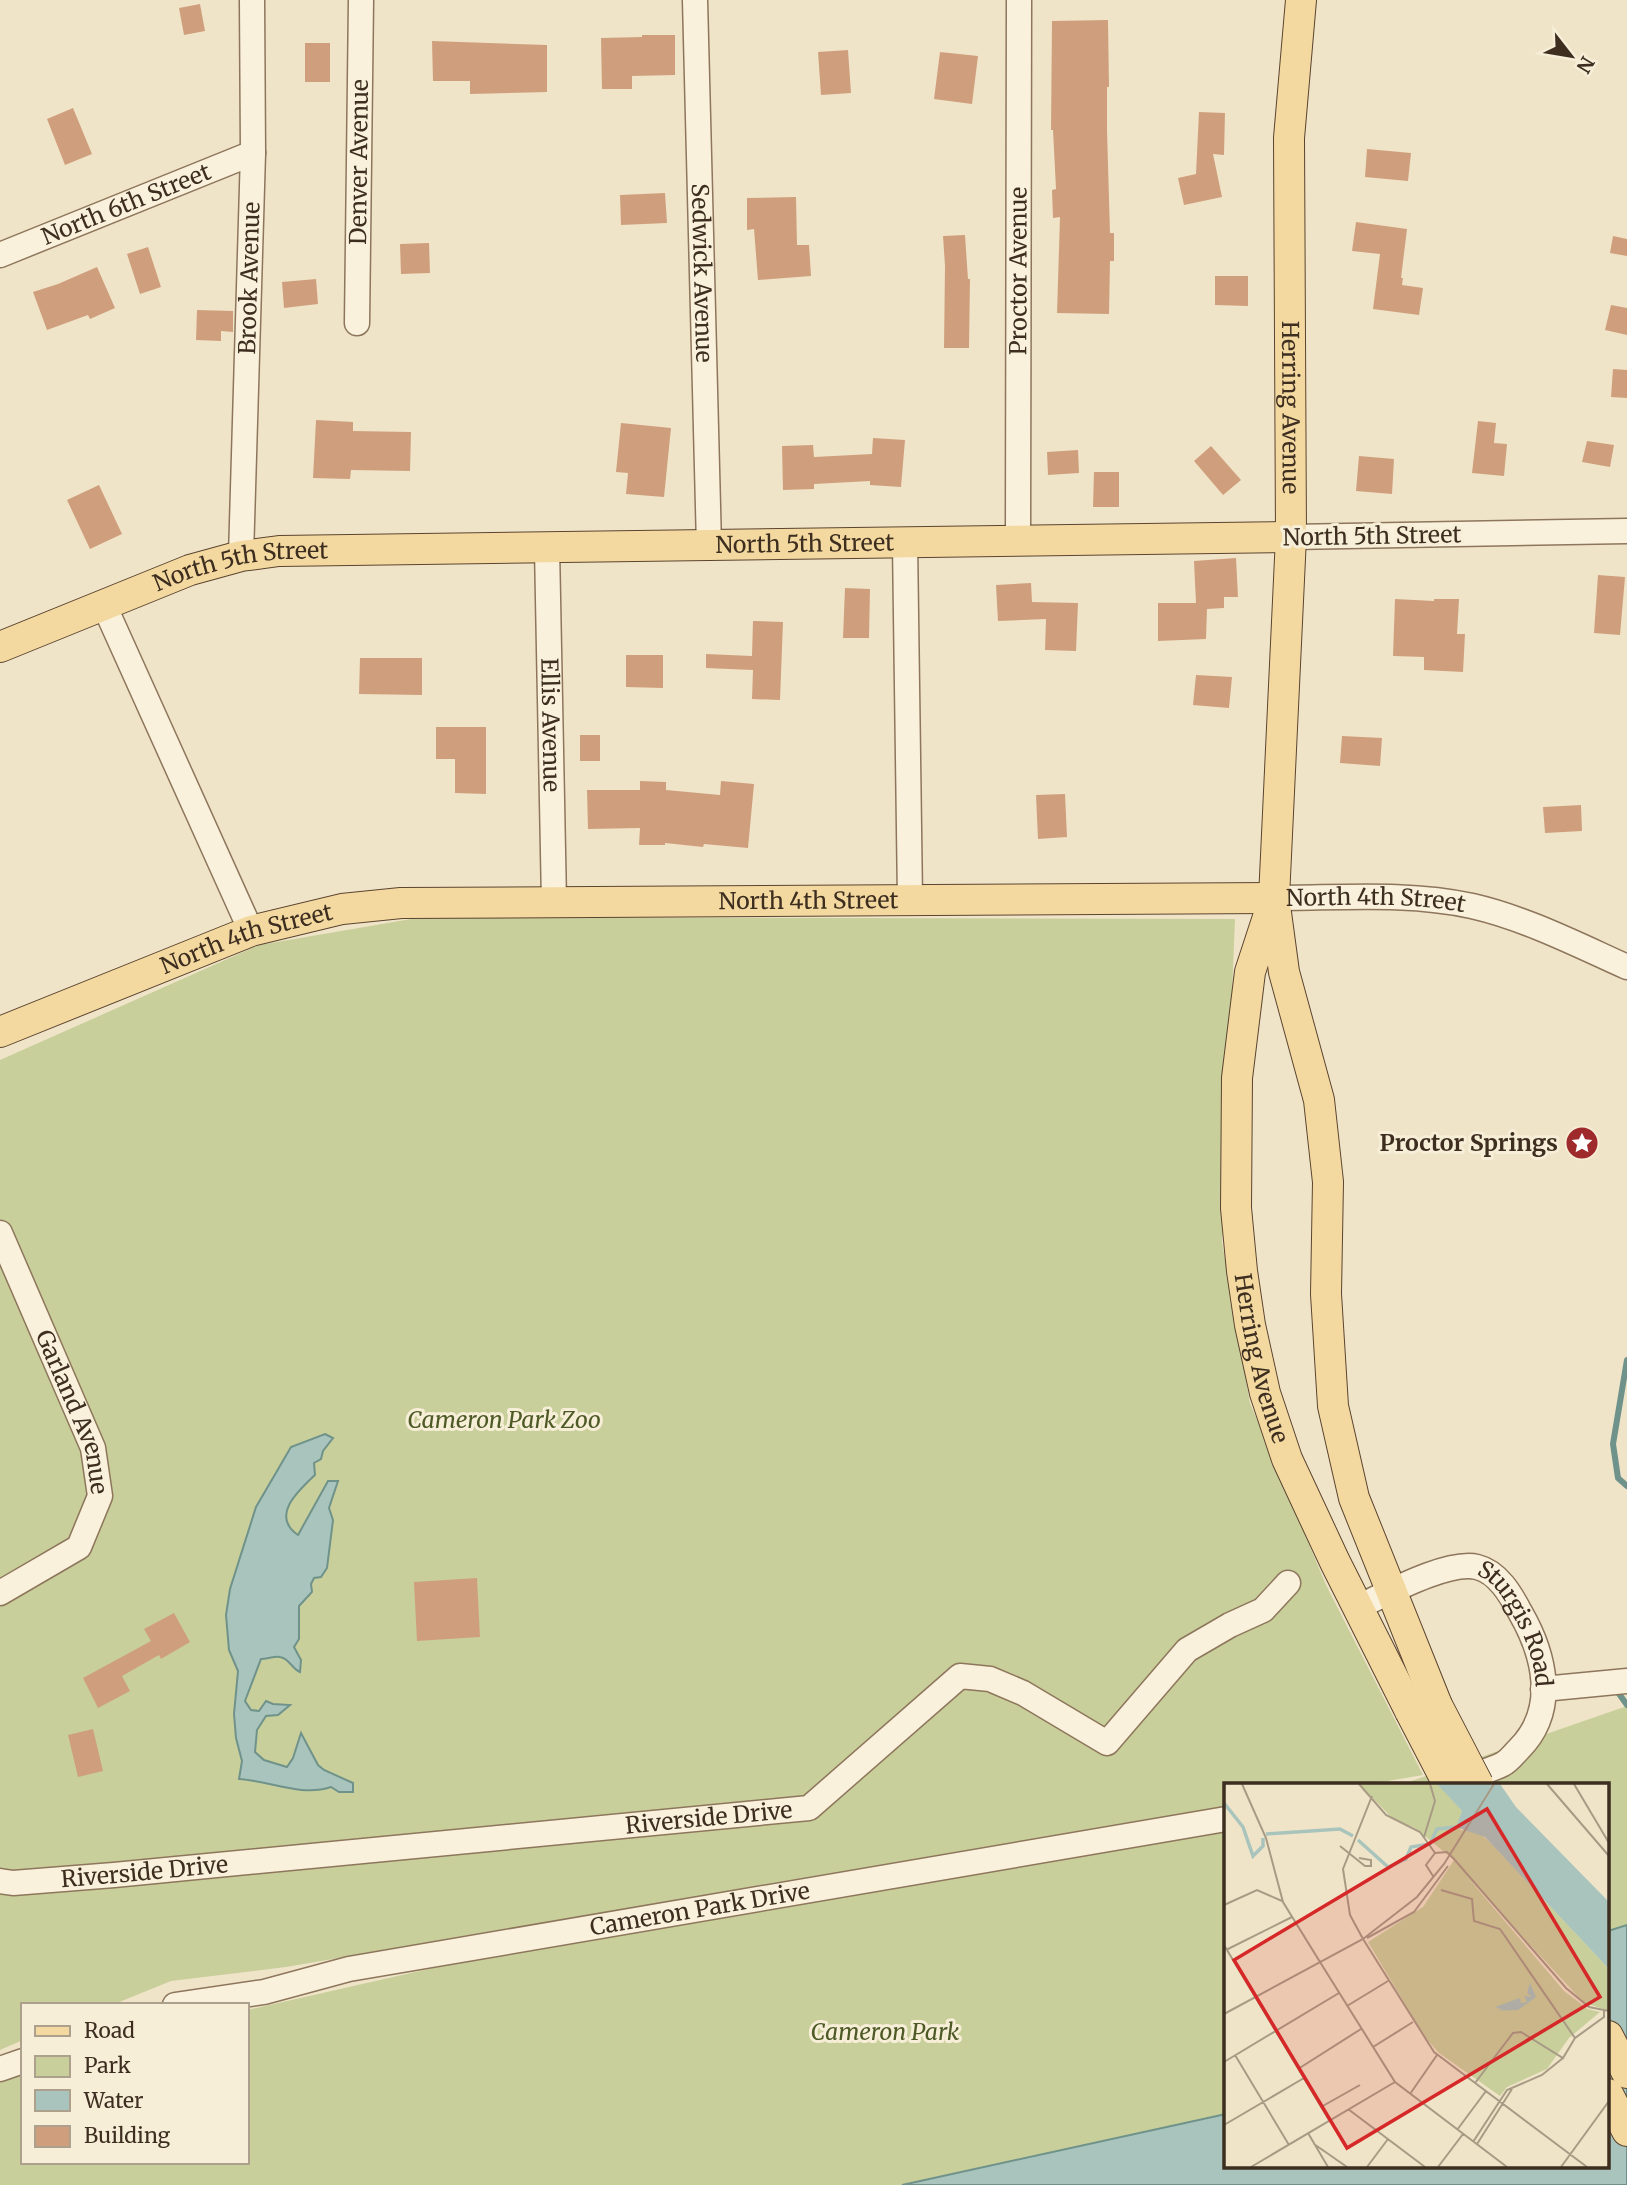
<svg xmlns="http://www.w3.org/2000/svg" width="1627" height="2185" font-family="Merriweather,serif">
  <style>
    .green { fill: #c9cf9b }
    .water { fill: #a9c4bc; stroke: #6f938a; stroke-width: 2 }
    .lines { fill: none; stroke-linecap: round; stroke-linejoin: round }
    .stream { stroke: #6f938a; stroke-width: 6 }
    .building { fill: #cf9f7d }
    .minor-casing { stroke: #8d765c; stroke-width: 27 }
    .major-casing { stroke: #5b4430; stroke-width: 32 }
    .minor { stroke: #faf1dc; stroke-width: 24 }
    .major { stroke: #f3d9a0; stroke-width: 30 }
    .major-bridge-casing { stroke: #5b4430; stroke-width: 32; stroke-linecap: butt }
    .major-bridge { stroke: #f3d9a0; stroke-width: 30 }
    .labels { text-anchor: middle; stroke-width: 6; stroke-linejoin: round; paint-order: stroke }
    .street-label { font-size: 23px; fill: #3d2e20; stroke: #f7eed8 }
    .poi-label { font-size: 23px; font-weight: bold; fill: #3d2e20; stroke: #f7eed8; text-anchor: end }
    .park-label { font-size: 23px; font-style: italic; fill: #4d5a26; stroke: #f7eed8 }
    .inset-river { fill: none; stroke: #a9c4bc; stroke-width: 3.5 }
    .inset-road { fill: none; stroke: #a89b85; stroke-width: 2 }
    .view { fill: #d62828; fill-opacity: 0.15; stroke: #d62828; stroke-width: 3.5 }
    .inset-edge { fill: none; stroke: #3d2e20; stroke-width: 3.5 }
  </style>
  <rect width="100%" height="100%" fill="#f0e4c8"/>
  <path class="green" d="M423,917l812,2 -13,323 28,161 76,182 97,190 -53,9h-144v24l-940,159 -115,14 -59,24h-89v35l-23,10v-990l259,-115z
    M1627,1706v219l-19,6v-147h-205z
    M1226,1819v295l-324,71h-902v-106l23,-16v99h224v-152l442,-100z"/>
  <path class="water" d="M325,1434l8,4 -10,13 -2,8 -7,4 1,12c-17,16 -45,41 -17,60l30,-54h10l-9,27 4,12 -6,48 -6,9 -7,1 -3,6 1,8 -13,14v33l-5,8 7,13 -1,12c-8,-3 -11,-14 -20,-15 -5,-1 -14,2 -19,2l-16,42 6,9 8,1 7,-10 7,3 17,1 -12,10 -12,1 -9,14 -2,22 9,8 23,7 6,-9 8,-25 17,32 6,5 29,13v9h-14l-8,-5c-30,10 -61,-6 -92,-8l3,-18 -6,-23 -2,-24 4,-43 -9,-21 -3,-35 4,-26 26,-82 35,-60z
    M1627,1925v260h-725l324,-71v52h382v-235z"/>
  <g class="lines">
    <path class="stream" d="M1627,1360l-14,84 5,34 9,8
      M1619,1687l-2,4 10,14"/>
  </g>
  <path class="building" d="M200,4l5,27 -21,4 -5,-27z
    M1108,20l1,67h-2v43l3,103h4v28h-4l-1,53 -52,-1 3,-96 -7,1 -1,-28 4,-1 -3,-59h-2l1,-109z
    M642,35h33v40l-43,1v13h-30l-1,-51 41,-1z
    M432,41l115,4v47l-77,2v-13h-37z
    M305,43h25v39h-25z
    M848,50l3,43 -30,2 -3,-43z
    M940,52l38,4 -6,48 -38,-5z
    M73,108l19,46 -27,11 -18,-46z
    M1199,112l26,1 -1,42 -11,-1 9,43 -38,8 -6,-27 18,-4z
    M1367,149l44,4 -3,28 -43,-4z
    M665,193l2,30 -46,2 -1,-30z
    M796,197l1,48h12l2,31 -53,4 -4,-51 -7,1v-32z
    M1356,222l51,7 -6,49h2l-1,7 21,3 -4,27 -46,-6 7,-55 -28,-3z
    M965,235l3,44h2l-1,69h-25l1,-82 -2,-30z
    M1613,236l14,3v17l-17,-3z
    M429,243l1,30 -29,1 -1,-30z
    M148,247l13,40 -21,7 -13,-40z
    M97,267l18,41 -25,11 -2,-4 -41,15 -14,-38 25,-8z
    M1215,276h33v30l-33,-1z
    M316,279l2,25 -34,4 -2,-26z
    M1611,305l16,3v27l-22,-5z
    M197,310l36,1v21l-12,-1v10l-25,-1z
    M1613,369l14,1v28l-16,-1z
    M316,420l37,2v9l58,1 -1,39 -59,-1 -1,9 -37,-1z
    M1478,421l18,2 -2,20 13,1 -3,32 -32,-3z
    M621,423l50,5 -7,69 -38,-3 2,-21 -12,-1z
    M873,438l32,2 -4,47 -31,-2v-4l-56,3v5l-31,1 -1,-44 31,-1 1,12 58,-3z
    M1587,441l27,4 -4,22 -28,-5z
    M1211,446l30,34 -18,15 -29,-34z
    M1078,450l1,23 -31,2 -1,-23z
    M1359,456l35,3 -2,35 -36,-3z
    M1094,472h25v35h-26z
    M99,485l23,49 -32,15 -23,-49z
    M1236,558l2,39h-14v11l-17,1 -1,30 -48,2v-38h38l-2,-42z
    M1598,575l27,2 -5,58 -26,-2z
    M1031,583l1,19 46,1 -2,48 -31,-1 1,-31 -48,2 -2,-36z
    M845,588l25,1 -1,49h-26z
    M1395,599l39,2v-2h25l-2,35h8l-2,38 -39,-2v-13l-31,-1z
    M753,621l30,1 -3,78 -28,-1 1,-29 -47,-2v-14l46,2z
    M626,655h37v33l-37,-1z
    M360,658h62v37l-63,-1z
    M1196,675l36,2 -3,31 -36,-3z
    M436,727h50v67l-31,-1v-34h-19z
    M580,735h20v26h-20z
    M1342,736l40,2 -2,28 -40,-3z
    M640,781l26,1v8l54,5 1,-14 33,3 -6,64 -44,-4 -1,3 -38,-4v2h-26l1,-17 -52,1 -1,-39h53z
    M1065,794l2,43 -29,2 -2,-44z
    M1581,805l1,26 -37,2 -2,-26z
    M477,1578l3,59 -63,4 -3,-59z
    M174,1613l16,29 -29,17 -2,-4 -37,21 8,15 -32,17 -15,-30 68,-37 -7,-12z
    M93,1729l10,42 -25,6 -10,-42z"/>
  <g class="lines">
    <defs>
      <g id="minor">
        <path id="s1" d="M695,0l14,546"/>
        <path id="s2" d="M0,255l253,-102"/>
        <path id="s3" d="M357,323l4,-323"/>
        <path d="M1291,537l336,-6"/>
        <path id="s4" d="M1018,541l1,-541"/>
        <path d="M905,543l5,357"/>
        <path id="s5" d="M547,548l7,354"/>
        <path id="s6" d="M241,556l12,-403 -1,-153"/>
        <path d="M104,605l147,326"/>
        <path id="s7" d="M1274,898c66,0 134,-6 198,8 53,12 106,39 155,61"/>
        <path id="s8" d="M0,1233l93,215 7,48 -21,51 -79,46"/>
        <path id="s9" d="M1358,1607c28,-13 90,-47 119,-40 21,5 34,28 43,45 25,43 38,98 -1,137 -5,5 -10,12 -16,15 -13,7 -31,11 -46,14"/>
        <path d="M1543,1689l84,-8"/>
        <path id="s10" d="M0,1881l13,2 101,-8 695,-67 151,-132 30,3 33,14 84,50 80,-93 43,-25 33,-15 25,-27"/>
        <path id="s11" d="M175,2005l89,-13 85,-23 877,-150"/>
        <path d="M0,2069l23,-8"/>
      </g>
      <g id="major">
        <path id="s12" d="M1301,0l-12,138 2,399 -17,361 10,74 35,128 9,82 -2,112 7,112 21,92 83,207"/>
        <path id="s13" d="M0,647l190,-77 51,-14 38,-5 1012,-14"/>
        <path id="s14" d="M1272,905l-22,67 -13,106 -1,130 6,63 8,54 15,68 22,66 48,103 75,149"/>
        <path id="s15" d="M0,1032l251,-101 91,-22 59,-6 873,-5"/>
        <path d="M1608,2036l19,37"/>
        <path d="M1608,2094l19,37"/>
      </g>
    </defs>
    <use href="#minor" class="minor-casing"/>
    <use href="#major" class="major-casing"/>
    <use href="#minor" class="minor"/>
    <use href="#major" class="major"/>
    <defs>
      <path id="major-bridge" d="M1437,1705l41,79
        M1410,1711l38,73"/>
    </defs>
    <use href="#major-bridge" class="major-bridge-casing"/>
    <use href="#major-bridge" class="major-bridge"/>
  </g>
  <defs>
    <symbol id="sight-disc" viewBox="-11 -11 22 22"><circle r="9.5" fill="#9e2a2b" stroke="#f7eed8"/><path d="M0-6L1.8-2.2L6-1.7L2.9 1.2L3.7 5.4L0 3.3L-3.7 5.4L-2.9 1.2L-6-1.7L-1.8-2.2Z" fill="#fff"/></symbol>
  </defs>
  <g fill-rule="evenodd">
    <use href="#sight-disc" x="1563" y="1124" width="38" height="38"/>
  </g>
  <g class="labels">
    <g class="street-label">
      <text dy="8" stroke="none"><textPath href="#s3" startOffset="161">Denver Avenue</textPath></text>
      <text dy="8" stroke="none"><textPath href="#s2" startOffset="136">North 6th Street</textPath></text>
      <text dy="8" stroke="none"><textPath href="#s4" startOffset="270">Proctor Avenue</textPath></text>
      <text dy="8" stroke="none"><textPath href="#s1" startOffset="273">Sedwick Avenue</textPath></text>
      <text dy="8" stroke="none"><textPath href="#s6" startOffset="278">Brook Avenue</textPath></text>
      <text dy="8" stroke="none"><textPath href="#s12" startOffset="408">Herring Avenue</textPath></text>
      <text transform="translate(1372 536) rotate(-1)" y="8">North 5th Street</text>
      <text dy="8" stroke="none"><textPath href="#s13" startOffset="822">North 5th Street</textPath></text>
      <text dy="8" stroke="none"><textPath href="#s13" startOffset="256">North 5th Street</textPath></text>
      <text dy="8" stroke="none"><textPath href="#s5" startOffset="177">Ellis Avenue</textPath></text>
      <text dy="8" stroke="none"><textPath href="#s15" startOffset="831">North 4th Street</textPath></text>
      <text dy="8" stroke="none"><textPath href="#s7" startOffset="102">North 4th Street</textPath></text>
      <text dy="8" stroke="none"><textPath href="#s15" startOffset="264">North 4th Street</textPath></text>
      <text dy="8" stroke="none"><textPath href="#s14" startOffset="460">Herring Avenue</textPath></text>
      <text dy="8" stroke="none"><textPath href="#s8" startOffset="194">Garland Avenue</textPath></text>
      <text dy="8" stroke="none"><textPath href="#s9" startOffset="200">Sturgis Road</textPath></text>
      <text dy="8" stroke="none"><textPath href="#s10" startOffset="712">Riverside Drive</textPath></text>
      <text dy="8" stroke="none"><textPath href="#s10" startOffset="145">Riverside Drive</textPath></text>
      <text dy="8" stroke="none"><textPath href="#s11" startOffset="534">Cameron Park Drive</textPath></text>
    </g>
    <g class="poi-label">
      <text x="1558" y="1151">Proctor Springs</text>
    </g>
    <g class="park-label">
      <text x="504" y="1428">Cameron Park Zoo</text>
      <text x="885" y="2040">Cameron Park</text>
    </g>
  </g>
  <g transform="translate(1224 1783)">
    <rect width="385" height="385" fill="#f0e4c8"/>
    <path d="M135,1h79l24,27 -2,19h16l16,14 117,125v42l-26,-9 -118,-128 99,117 24,18 12,3 -31,26 -22,31 -40,18 -7,9 -61,-43 -15,-17 -56,-94 55,-35 31,-47 -39,-32 -22,-9z" fill="#c9cf9b"/>
    <path d="M213,1h63l16,23 93,95v67l-124,-132 -29,-10 6,-16zM306,200l6,14 -18,13 -28,1 13,-1 -8,-3 25,-9 1,5 6,-1 -3,-6 8,1 -5,-4z" fill="#a9c4bc"/>
    <path class="inset-river" d="M0,20l19,24 10,29 10,-10v-8M42,51l74,-5 13,7M134,57l30,27 18,-8 5,-12 19,-3 7,-15 19,-2"/>
    <path class="inset-road" d="M18,1l24,54 17,64 37,60M135,1l27,31 34,17 15,21M323,1l62,72M350,1l35,59M200,54l11,-36 -5,-17M116,63l25,20h6v-6l-12,-2M211,70l12,-1 7,7 112,129 23,19 20,4M209,93l-7,-11 9,-12M217,107l31,9 2,22 26,8 75,109 29,-21v-6M0,122l33,-15 25,11M143,155l47,-26 34,-46M139,156l-13,-24 -7,-46 29,-73M139,156l71,113 153,115M0,162l105,175M2,167l66,-33M96,179l75,120 112,85M123,223l41,-25M0,231l139,-75 54,-42 27,-33 50,-80M149,264l40,-25M11,272l54,90M0,279l115,-69M74,286l63,-40M251,300l38,-50 8,-1 42,26 12,-20M186,311l27,-39M97,324l39,-22M124,326l77,58M0,342l80,-47M233,347l29,-39M84,350l20,34M249,359l34,-52 35,-15 21,-17M90,361l33,23M253,361l35,-55M27,384l144,-85M143,384l21,-28M214,384l25,-33M337,384l48,-66"/>
    <path class="view" d="M263,26l113,188 -253,151 -113,-188z"/>
    <rect width="385" height="385" class="inset-edge"/>
  </g>
  <rect x="21" y="2003" width="228" height="161" fill="#f7eed8" stroke="#ada18e" stroke-width="2"/>
  <rect x="35" y="2026" width="35" height="10" fill="#f3d9a0" stroke="#ada18e" stroke-width="2"/>
  <text x="84" y="2038" font-size="21" fill="#3d2e20">Road</text>
  <rect x="35" y="2056" width="35" height="21" fill="#c9cf9b" stroke="#ada18e" stroke-width="2"/>
  <text x="84" y="2073" font-size="21" fill="#3d2e20">Park</text>
  <rect x="35" y="2090" width="35" height="21" fill="#a9c4bc" stroke="#ada18e" stroke-width="2"/>
  <text x="84" y="2108" font-size="21" fill="#3d2e20">Water</text>
  <rect x="35" y="2126" width="35" height="21" fill="#cf9f7d" stroke="#ada18e" stroke-width="2"/>
  <text x="84" y="2143" font-size="21" fill="#3d2e20">Building</text>
  <g transform="translate(1571 56) rotate(121)" stroke="#f7eed8" stroke-width="5" paint-order="stroke">
  <path d="M0-5L12 26L0 18L-12 26Z" fill="#3d2e20"/>
  <text y="-10" font-size="19" font-weight="bold" text-anchor="middle" fill="#3d2e20">N</text>
  </g>
</svg>
